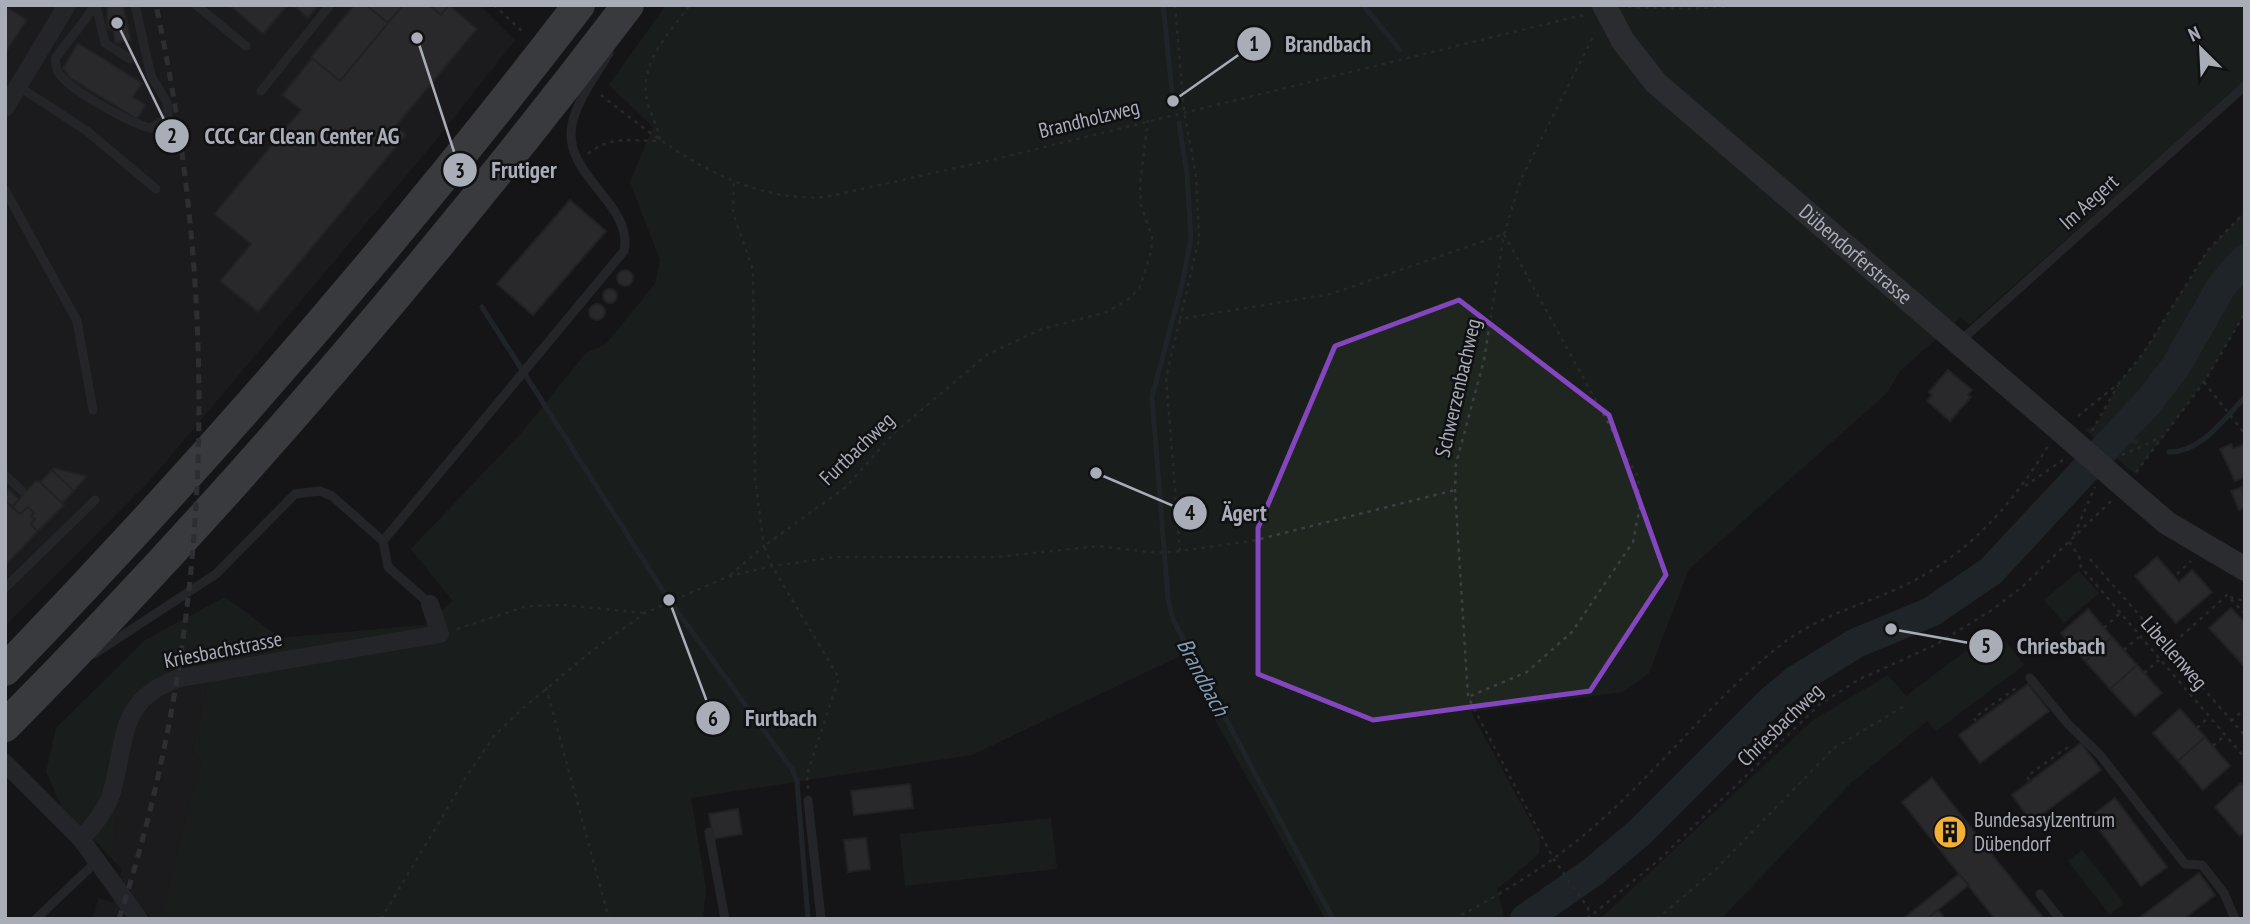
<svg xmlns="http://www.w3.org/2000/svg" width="2250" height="924" font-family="'PT Sans Narrow',sans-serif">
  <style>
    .built { fill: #222225 }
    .green { fill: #1e261f }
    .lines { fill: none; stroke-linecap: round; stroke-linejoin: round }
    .stream { stroke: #2c353c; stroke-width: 5 }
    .river { stroke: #2c353c; stroke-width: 30 }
    .building { fill: #404145; stroke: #303034; stroke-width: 2 }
    .path { stroke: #3d3f44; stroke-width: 2.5; stroke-dasharray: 3.5 5; stroke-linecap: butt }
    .lane { stroke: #37383d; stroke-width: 9 }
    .street { stroke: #37383d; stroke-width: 18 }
    .secondary { stroke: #45474d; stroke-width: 24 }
    .highway { stroke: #63666e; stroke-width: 32 }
    .rail { stroke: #4a4c52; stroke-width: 5; stroke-dasharray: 9 7; stroke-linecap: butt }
    .secondary-bridge { stroke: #45474d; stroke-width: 24 }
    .marked { fill: none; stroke: #8446be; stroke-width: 5; stroke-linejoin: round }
    .labels { text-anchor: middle; stroke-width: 5; stroke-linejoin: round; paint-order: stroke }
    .street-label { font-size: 21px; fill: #a8adb8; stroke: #111113 }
    .poi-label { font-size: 21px; fill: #a8adb8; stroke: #111113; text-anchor: start }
    .water-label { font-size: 23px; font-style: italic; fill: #7f9bb3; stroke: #111113 }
    .leader { fill: none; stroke: #a8adb8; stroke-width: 2.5 }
    .callout-dot { fill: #a8adb8; stroke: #111113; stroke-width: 2.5 }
    .mark-label { font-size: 21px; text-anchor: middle; font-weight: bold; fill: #111 }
    .callout-label { font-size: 23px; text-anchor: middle; font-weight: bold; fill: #a8adb8; stroke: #111113; stroke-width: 5; stroke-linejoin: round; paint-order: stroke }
  </style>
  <rect width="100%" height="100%" fill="#161618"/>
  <path class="built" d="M5,5h474l36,35 -79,100 -283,337 -148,149z
    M207,682l-14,67 8,12 -39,153 -16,-2 -1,7h-53l7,-21 14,5 9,-34 -8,-16 1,-41 26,-97 24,-23z"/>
  <path class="green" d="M666,5h1579v76l-276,244 -8,-8 -61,54 -13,22 -198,176 -40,104 -26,19 -152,20 69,127 -1,15 -42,35 7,27 -6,3h-173l-145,-263 -208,99 -281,43 15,91 -3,30h-551l-6,-7 16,1 39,-152 -8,-12 14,-66 -42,9 -24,23 -26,97 -1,41 8,16 -60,-62 -16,-35 10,-44 89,-88 80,-43 55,41 144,-13 29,-24 -42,-52 111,-117 64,-79 20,-9 49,-60 5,-24 -30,-78 23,-55 -44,-42z
    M2245,212v101l-41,69 -69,92 -50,-44 12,-6 22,-41 25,-31 64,-102z
    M2079,571l20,22 -35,30 -20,-23z
    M1996,628l28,37 -88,66 -9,-10 -76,62 -130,136h-121l213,-199 75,-45 18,21z
    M1051,818l6,51 -152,17 -5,-52z
    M2082,850l42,53 -14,12 -42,-54z"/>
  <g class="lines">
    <path class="stream" d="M1163,5l10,96
      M1363,5l37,45
      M1179,123l8,51 4,65 -10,49 -29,109 16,202 5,21 160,299
      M482,307l187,293 123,169 5,12 11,138
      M2118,435l18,7
      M2169,452c32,1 56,-34 76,-55"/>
    <path class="river" d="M1525,919l69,-48 46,-39 131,-131 24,-20 61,-38 75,-31 60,-41 159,-171 26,-34 45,-79 24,-28"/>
  </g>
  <path class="building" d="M107,5h16l8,35 -16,3 -2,-12 -6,-3z
    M229,5h59l-25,29z
    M293,5h26l-11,13z
    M354,5h12l22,18 -48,58 -29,-24z
    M366,5h37l-15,18z
    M403,5h26l12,10 8,-10 28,24 -81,97 10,9 -148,177 -38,-31 31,-37 -37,-30 87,-104 -19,-15 30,-37 28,23z
    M429,5h20l-8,10z
    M5,6l22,14 -22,33z
    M78,43l64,40 -9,14 13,8 -9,14 -67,-41 -7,-10z
    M570,200l36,31 -73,84 -36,-31z
    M617 278a8 8 0 1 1 16 0a8 8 0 1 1-16 0Z
    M603 296a7 7 0 1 1 14 0a7 7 0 1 1-14 0Z
    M589 312a8 8 0 1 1 16 0a8 8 0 1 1-16 0Z
    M1948,370l24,20 -4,5 3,2 -21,24 -23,-20 5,-6 -3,-3z
    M2231,444l2,5 12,-5v33l-10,4 -15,-32z
    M54,468l33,8 -13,15 -22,-21z
    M52,470l22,21 -12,12 -22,-21z
    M35,481l5,1 24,23 -26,26 -8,-7 5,-5 -4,-3 3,-3 -6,-6 -8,7 -8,-7z
    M2242,487l3,20 -6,3 -8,-19z
    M8,489l11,10 -7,8 -7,-7z
    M5,500l15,14 8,-7 6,6 -3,3 4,3 -5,5 8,7 -33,35z
    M2157,557l22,25 13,-12 20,22 -36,31 -41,-47z
    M2231,608l14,15v44l-36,-39z
    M2088,609l24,28 -27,24 -24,-28z
    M2112,637l25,28 -27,24 -25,-28z
    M2137,665l25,28 -27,23 -25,-27z
    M2028,684l21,27 -69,52 -21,-28z
    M2180,709l25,28 -27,24 -25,-28z
    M2205,737l25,29 -27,24 -25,-29z
    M2081,743l20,27 -69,52 -20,-27z
    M1932,778l66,84 46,57h-49l-36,-45 -57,-72z
    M2241,783l4,4v45l-5,4 -25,-29z
    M910,784l3,24 -59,7 -3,-24z
    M2115,798l52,69 -26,19 -51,-69z
    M738,809l4,25 -29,5 -4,-25z
    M866,838l4,31 -22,3 -4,-32z
    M2199,873l16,22 -31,24h-46z
    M1959,874l10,11 -31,25 -11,9h-24z
    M1938,910l7,9h-18z"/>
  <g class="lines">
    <path class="path" d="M494,5l31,29
      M1175,5l9,106 12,65 3,63 -19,80 151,-25 173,-60 134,243 2,29 -7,36 -61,90 -45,40 -59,25
      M1628,7l59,2 59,-4
      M601,95c65,51 137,108 225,102l170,-38 591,-145
      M588,154c22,-19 44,-13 72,-13 -2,-14 -8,-24 -12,-37 -11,-40 20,-69 42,-99
      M2204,382l41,52
      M2078,416l41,-33 25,-31 64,-102 37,-38
      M2092,431l26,-46
      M2122,455l38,-17
      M2136,472l68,-90 41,-69
      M2025,486l38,-26
      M2074,535l21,-48
      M2069,542l10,14 2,11 164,191
      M1180,551l-14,-174 14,-58
      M2090,559l155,177
      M2177,574l14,-13
      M730,575l34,-29 -9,-67 -2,-209 -20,-57 1,-33
      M2230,597l15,4
      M2104,628l15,-14
      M457,629l70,-23 37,-1 81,8
      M2168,648l59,-53 18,19
      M2124,650l15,-13
      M2144,673l15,-13
      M546,687l63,232
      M1976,721l-2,-3 45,-32
      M2231,721l14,-12
      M2197,728l12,-11
      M2213,746l12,-11
      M2029,780l-2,-4 44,-31
      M808,789l-1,-15 32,-96 -67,-112 -8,-20 82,-59 48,-54 94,-79 54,-25 65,-17 23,-14 10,-11 11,-35 1,-15 -11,-32 -1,-21 8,-64
      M381,919l87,-145 26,-38 28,-27 71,-59 52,-37 82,-36 45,-11 64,-9h160l103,-11 57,7 16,-1 80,-11 203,-51
      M1454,919c51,-27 102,-58 145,-97 64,-56 116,-126 183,-178 32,-25 73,-37 110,-53 70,-30 118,-82 156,-145
      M1587,919l72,-59 160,-155 39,-25 77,-35 57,-35 30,-23 89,-86
      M1589,919l-1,-11 -35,-50 -85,-161 -13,-207 1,-26 28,-104 20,-126 17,-55 74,-146
      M1657,919l60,-51 117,-120 72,-43"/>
    <path class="lane" d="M94,5c-10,20 -26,34 -39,54 1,3 1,7 2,11 7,18 74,53 93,58l18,-10 -1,-16 -16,-26 -16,-71
      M96,5l9,38 25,16
      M196,5l50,41
      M18,86l69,45 69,58
      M261,91l69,-86
      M5,190l72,131 16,89
      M1959,342l286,-256
      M5,475l17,16
      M383,541l5,26 42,37
      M5,588l90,-88
      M94,654l122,-80 79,-80 25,-3 12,5 51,45 241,-290c10,-48 -62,-75 -52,-126 5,-26 24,-49 37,-72
      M2030,678l38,46 32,31 85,109 17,1 22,28 11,26
      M808,800l13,119
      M709,832l16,87
      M2040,894l20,25
      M36,919l62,-59"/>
    <path class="street" d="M5,108l62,-103
      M5,763l76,76 58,80
      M81,839c12,-13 24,-27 30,-44 16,-54 5,-96 69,-117l260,-44 -10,-30"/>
    <g class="secondary">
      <path id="s1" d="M1604,5l19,36 33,42 411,353"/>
      <path d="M2117,480l50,43 78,46"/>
    </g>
    <path class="highway" d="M5,670c204,-211 395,-432 574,-665
      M5,726c224,-226 430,-468 623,-721"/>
    <path class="rail" d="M119,919c96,-296 102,-611 37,-914"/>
    <path class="secondary-bridge" d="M2067,436l50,44"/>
  </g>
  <path d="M0 0H2250V924H0ZM1459,300l150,115 57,160 -76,116 -217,29 -115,-46v-146l77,-182z" fill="#161618" fill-opacity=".55" fill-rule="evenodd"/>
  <path class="marked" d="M1459,300l150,115 57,160 -76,116 -217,29 -115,-46v-146l77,-182z"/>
  <defs>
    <symbol id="building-disc" viewBox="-11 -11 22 22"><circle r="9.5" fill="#f2b134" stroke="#111113"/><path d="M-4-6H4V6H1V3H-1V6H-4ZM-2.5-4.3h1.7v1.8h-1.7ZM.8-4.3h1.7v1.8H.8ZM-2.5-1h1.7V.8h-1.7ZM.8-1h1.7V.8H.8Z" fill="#111"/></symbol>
  </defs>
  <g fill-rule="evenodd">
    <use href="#building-disc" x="1931" y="813" width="38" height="38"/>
  </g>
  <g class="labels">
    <g class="street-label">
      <text transform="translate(1089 119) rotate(-14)" y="7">Brandholzweg</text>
      <text transform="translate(2089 202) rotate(-42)" y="7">Im Aegert</text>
      <text dy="7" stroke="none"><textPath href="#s1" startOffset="357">Dübendorferstrasse</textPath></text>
      <text transform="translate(1458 388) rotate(-77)" y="7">Schwerzenbachweg</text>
      <text transform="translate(857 449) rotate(-44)" y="7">Furtbachweg</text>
      <text transform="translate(223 650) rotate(-11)" y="7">Kriesbachstrasse</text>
      <text transform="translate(2174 653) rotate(49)" y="7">Libellenweg</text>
      <text transform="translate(1780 725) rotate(-44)" y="7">Chriesbachweg</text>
    </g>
    <g class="poi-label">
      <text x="1974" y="827">Bundesasylzentrum<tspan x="1974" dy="24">Dübendorf</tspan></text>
    </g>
    <g class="water-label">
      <text transform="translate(1203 677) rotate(62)" y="8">Brandbach</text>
    </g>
  </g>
  <path class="leader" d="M1173 101L1254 44M117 23L172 136M417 38L460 170M1096 473L1190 513M1891 629L1986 646M669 600L713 718"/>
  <g class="callout-dot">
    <circle cx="1173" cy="101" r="7"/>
    <circle cx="117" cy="23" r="7"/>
    <circle cx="417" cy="38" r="7"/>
    <circle cx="1096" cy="473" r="7"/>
    <circle cx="1891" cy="629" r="7"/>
    <circle cx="669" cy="600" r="7"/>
    <circle cx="1254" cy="44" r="18"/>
    <circle cx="172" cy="136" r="18"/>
    <circle cx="460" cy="170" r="18"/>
    <circle cx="1190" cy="513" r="18"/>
    <circle cx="1986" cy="646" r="18"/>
    <circle cx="713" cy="718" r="18"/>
  </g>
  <g class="mark-label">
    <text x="1254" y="51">1</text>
    <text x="172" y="143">2</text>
    <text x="460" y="178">3</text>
    <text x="1190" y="520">4</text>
    <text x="1986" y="653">5</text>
    <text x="713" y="726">6</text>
  </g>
  <g class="callout-label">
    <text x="1328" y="52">Brandbach</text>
    <text x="302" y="144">CCC Car Clean Center AG</text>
    <text x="524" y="178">Frutiger</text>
    <text x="1244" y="521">Ägert</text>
    <text x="2061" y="654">Chriesbach</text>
    <text x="781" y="726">Furtbach</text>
  </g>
  <rect width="2250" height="924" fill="none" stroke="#a8adb8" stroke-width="14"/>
  <g transform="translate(2201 49) rotate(336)" stroke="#111113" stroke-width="5" paint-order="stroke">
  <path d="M0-5L12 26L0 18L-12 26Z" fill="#a8adb8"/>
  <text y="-10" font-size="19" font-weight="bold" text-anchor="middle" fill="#a8adb8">N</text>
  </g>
</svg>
